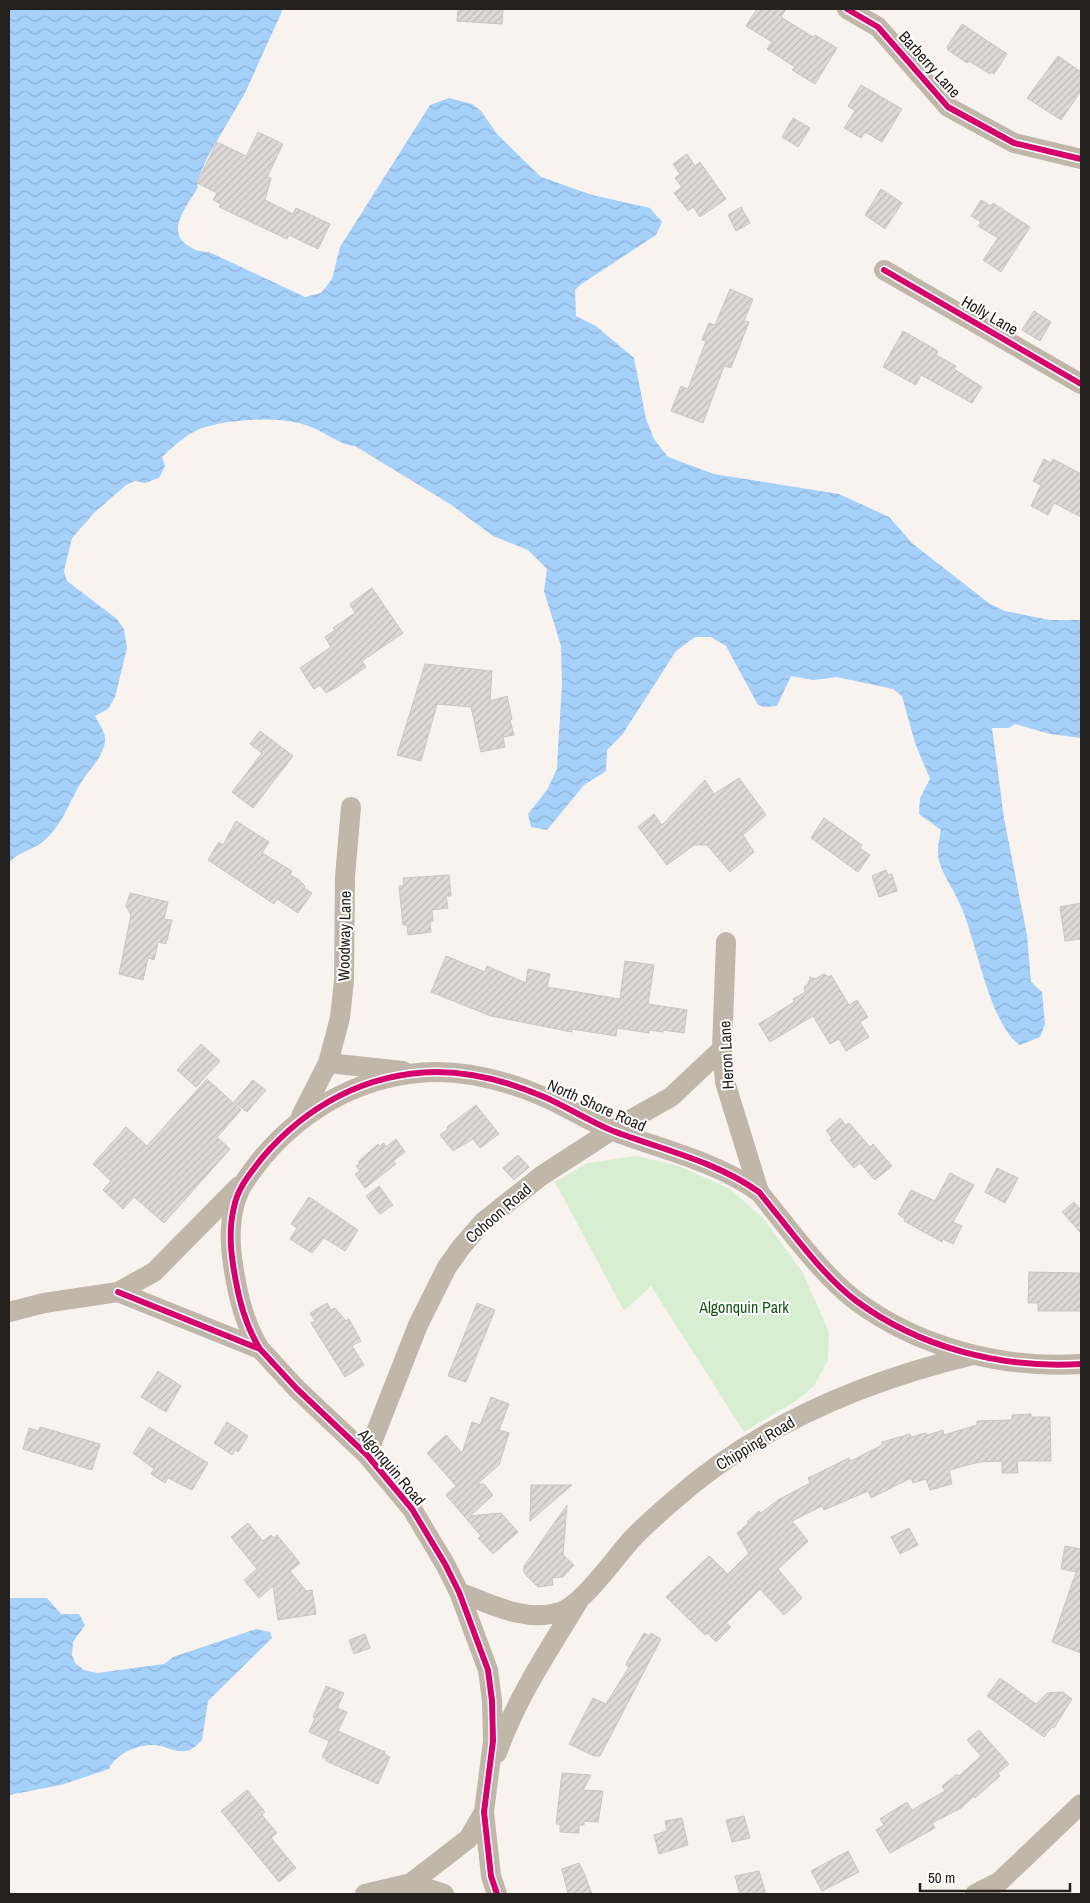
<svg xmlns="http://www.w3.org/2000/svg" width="1090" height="1903" font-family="'Archivo Narrow',sans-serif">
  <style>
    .green { fill: #d7efd0 }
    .water { fill: url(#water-waves) }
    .building { fill: url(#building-hatch); stroke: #cac5c4 }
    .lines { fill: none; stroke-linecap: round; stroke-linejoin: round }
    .minor { stroke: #c1b6aa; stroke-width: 20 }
    .cycleway-casing { stroke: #fff; stroke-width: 9 }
    .cycleway { stroke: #d6006c; stroke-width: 6 }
    .labels { text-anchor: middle; stroke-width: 4; stroke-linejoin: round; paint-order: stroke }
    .street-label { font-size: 16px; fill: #23201d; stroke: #fff }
    .park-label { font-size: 16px; fill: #165416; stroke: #fff }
  </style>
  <defs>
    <pattern id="water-waves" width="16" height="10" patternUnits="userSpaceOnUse" patternTransform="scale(1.25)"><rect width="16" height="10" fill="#a5d0fa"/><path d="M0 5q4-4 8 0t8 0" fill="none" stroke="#8eb2d6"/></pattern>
    <pattern id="building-hatch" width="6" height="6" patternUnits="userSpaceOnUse" patternTransform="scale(1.25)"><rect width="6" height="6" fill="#ded9d7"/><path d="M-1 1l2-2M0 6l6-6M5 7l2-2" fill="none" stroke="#bebab8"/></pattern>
  </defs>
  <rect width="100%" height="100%" fill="#f8f3ee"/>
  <path class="green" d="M637,1156l42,10 51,23 34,30 39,54 26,59 -1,28 -14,26 -18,15 -52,31 -93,-146 -27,25 -69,-129 32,-19z"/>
  <path class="water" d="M9,9h274l-38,84 -38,65 -10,24 1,5c-9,17 -33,43 -11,58 8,5 12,7 22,7l96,45 16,-4 11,-14 8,-32 90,-142 19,-7 23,6 9,7 16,23 44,43 51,18 58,13 12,14 -6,13 -76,50 -5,5 1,26 20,10 38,32 12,61 8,20 14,18 46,17 125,20 50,23 24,27 77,60 15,7 45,9h31v118l-31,-4 -35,-10 -6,4h-17l12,90 23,117 4,47 11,10 3,32 -5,13 -20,8c-30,-20 -43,-101 -58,-136 -6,-16 -17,-30 -22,-45 -4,-12 -1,-23 1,-34l-22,-16 1,-16 10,-19 -15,-36 -13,-47 -9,-7 -56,-12 -24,3 -22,-4 -14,30 -13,1 -6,-2 -32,-59 -15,-9h-16l-19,14 -54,84 -15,15 -1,21 -22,14 -37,45 -16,-3 -3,-13 19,-24 10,-21 1,-20 4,-64 -1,-39 -17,-55 3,-22 -19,-19 -35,-14 -43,-32 -95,-58c-21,-3 -31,-16 -50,-21 -26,-9 -77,-6 -103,3 -16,6 -28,18 -40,29l3,9 -6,12 -14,5 -10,-2 -9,4 -31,27 -23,26 -8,33 3,10 50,38 7,10 3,19 -12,49 -7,12 -13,7c3,6 9,15 10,21 1,17 -13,29 -21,41 -15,22 -22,52 -46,67 -11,7 -21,8 -29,18z
    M9,1598h38l14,16h18l6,11 -12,17 -1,13 3,8 9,7 13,3 67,-9 9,-7 83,-28 14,3 2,6 -64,63 -6,39c-3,3 -8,8 -12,10 -14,5 -25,-6 -39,-5 -16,1 -35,9 -42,24l-48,16 -52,10z"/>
  <path class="building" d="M458,9h45l-1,15 -45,-3z
    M757,9h29l-5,8 32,20 2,-2 22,13 -22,36 -23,-14 3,-3 -28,-18 5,-7 -26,-16z
    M962,24l45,30 -13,20 -3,-2 -1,2 -21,-13 -2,2 -19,-13 -1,-3z
    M1058,56l23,16v19l-20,29 -34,-22z
    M861,85l41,24 -20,33 -17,-10 -4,6 -17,-10 11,-17 -7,-5z
    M793,118l17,10 -12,19 -16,-10z
    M258,132l25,12 -16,33 4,1 -6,22 28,14 3,-6 34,16 -12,25 -29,-14 -2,4 -68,-32 2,-3 -8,-4 4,-7 -20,-10 20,-41 29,14z
    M687,154l8,12 5,-4 26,37 -26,18 -7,-10 -5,4 -14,-18 8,-6 -7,-9 5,-4 -7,-10z
    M881,189l21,14 -17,26 -20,-14z
    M981,200l10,6 2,-3 37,24 -29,45 -18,-12 15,-22 -20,-12 3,-4 -10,-6z
    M741,207l9,16 -14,8 -8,-16z
    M730,289l23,10 -9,22 5,1 -18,46 -7,-2 -21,57 -32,-12 10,-25 7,3 18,-48 -4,-1 7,-17 6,2z
    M1034,311l17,11 -11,19 -18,-11z
    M903,331l35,20 -2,4 20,11 -2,3 28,18 -10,16 -51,-28 -5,10 -33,-18z
    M1044,459l7,4 2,-4 28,15v43l-27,-14 -6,12 -17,-9 10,-21 -8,-4z
    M372,588l31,45 -41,28 4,6 -29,20 -11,6 -6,-8 -6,4 -14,-21 31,-21 -6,-10 10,-7 -2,-2 22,-15 -5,-9z
    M425,664l67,7 -2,30 17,-5 5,23 -2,1 4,15 -11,2 2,10 -24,5 -10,-45 -34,-3 -16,57 -24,-6z
    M260,731l33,25 -40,52 -21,-16 30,-39 -12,-9z
    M739,778l27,37 -23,20 11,17 -24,20 -23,-27h-13l-27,20 -29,-38 16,-13 8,11 43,-45 9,14z
    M824,818l38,27 -2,3 10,7 -12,17 -47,-34z
    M236,821l33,21 -7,11 30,18 -2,4 8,4 7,7 -1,2 8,5 -14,20 -21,-14 -3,5 -66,-44 11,-18 4,3z
    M886,870l2,5 4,-1 5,17 -18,6 -7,-21z
    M449,875l2,21h-5l2,12 -16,2 1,11h-3l1,11 -23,3 -1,-10h-4l-4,-39h5l-1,-8z
    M130,893l38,9 -4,17 8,1 -6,24 -8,-2 -4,18 -6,-2 -5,22 -24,-6 12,-59 -5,-9z
    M1081,903v36l-16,2 -5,-34z
    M446,956l39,16 2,-6 39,17 2,-14 22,5 -3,13 73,12 5,-38 29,4 -6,39 39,6 -3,23 -21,-3v2l-14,-2v3l-32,-5 -1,8 -44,-7v3l-81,-16 -60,-24z
    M824,974l5,3 2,-2 18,30 8,-5 11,17 -8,5 9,15 -23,14 -7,-12 -9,5 -17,-28 -43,26 -11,-18 35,-22 -1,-3 12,-7 -1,-5 4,-3 2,-7 5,2z
    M201,1044l19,17 -24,26 -19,-17z
    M207,1079l34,31 -24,27 13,12 -66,74 -30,-26 -11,12 -20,-19 8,-9 -18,-17 33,-37 21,19z
    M253,1080l13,10 -19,22 -13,-10z
    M476,1105l23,29 -19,14 -7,-9 -20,12 -13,-16 8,-6 -1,-2z
    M840,1118l6,7 3,-2 21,24 3,-3 19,22 -17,14 -15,-17 -6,5 -24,-28 2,-2 -6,-7z
    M396,1139l9,13 -12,9 3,3 -31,24 -10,-14 5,-3 -4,-5 4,-2 -2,-2 20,-18 2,2 4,-3 2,4z
    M518,1155l11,12 -15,13 -11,-12z
    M997,1168l21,10 -13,25 -20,-11z
    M950,1173l24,12 -21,37 9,4 -9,18 -10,-5 -1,3 -38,-21 1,-2 -7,-5 13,-24 24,11z
    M379,1186l14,19 -13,9 -14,-18z
    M309,1197l49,33 -13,21 -21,-13 -12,15 -22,-14 7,-11 -6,-4z
    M1074,1202l7,8v23l-19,-21z
    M1029,1272l51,1 1,38h-43v-8h-10z
    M327,1303l4,7 4,-2 11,13 3,-2 12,22 -9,5 12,19 -19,12 -34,-54 4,-2 -5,-8z
    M477,1303l18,7 -29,72 -18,-6z
    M158,1371l23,15 -15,26 -25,-15z
    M491,1397l18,7 -10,26 10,3 -10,32 -22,19h7l9,11 -23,21 31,-3 17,19 -25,22 -15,-16 3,-2 -35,-41 10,-9 -29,-33 19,-18 16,18 10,-31 8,3z
    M1031,1414v3h19l1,44h-34l1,12h-16v-12l-23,1 -30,8 3,14 -22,6 -4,-11 -13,4 -2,-5 -40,20 -3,-7 -44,19 -2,-4 -30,15 16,20 -30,28 24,29 -18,17 -24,-26 -34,34 5,4 -15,15 -9,-9 -2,2 -39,-38 43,-41 19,18 21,-21 -12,-20 12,-10 -2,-1 12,-11 2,2 17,-13 32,-17 -2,-5 41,-20 2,3 31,-16v-3l28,-8 1,3 14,-4 3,2 15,-5 1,5 33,-10v-4l35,-1v-5z
    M227,1422l21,14 -10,16 -3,-2 -3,5 -18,-12z
    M40,1427l60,17 -8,26 -69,-21 6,-21 9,3z
    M149,1427l59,36 -16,27 -24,-12 -3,5 -14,-9 3,-5 -21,-16z
    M531,1485h41l-42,36z
    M567,1505l-4,50 11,10 -11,12 -11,1 1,7 -15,2 -14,-14v-7z
    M248,1523l15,18 8,-6 3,3 3,-3 23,28 -10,8 16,20 6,-1 4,24 -38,6 -5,-34 -14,12 -15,-18 13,-11 -26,-32z
    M909,1528l9,17 -18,9 -9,-17z
    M1065,1546l16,3v104l-29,-11 24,-70 -15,-3z
    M644,1633l5,3 2,-3 10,6 -61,117h-6l-25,-12 24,-46 13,6 23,-37 -3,-2 1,-3z
    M365,1634l5,14 -16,6 -5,-14z
    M1000,1678l36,26 11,-11 16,-1 9,7 -18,29 -2,-1 -8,10 -57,-41z
    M326,1686l18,7 -7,15 10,4 -9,19 47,21 -1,2 6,3 -12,27 -52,-23v-2l-4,-2 7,-16 -20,-9 6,-14 -2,-1z
    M979,1730l30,34 -11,9 2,3 -25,22 -1,-2 -13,12 -29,15 3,5 -45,25 -14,-23 8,-5 -4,-6 27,-17 5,8 33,-19 -3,-5 15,-12 2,2 22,-20 -14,-16z
    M562,1773l29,2 -8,15 20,1 -5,31 -14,-1v4h-5v8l-19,-1v-8h-4z
    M247,1790l18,22 -3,3 15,18 -6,5 25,30 -17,14 -58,-71z
    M744,1816l6,22 -18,4 -6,-22z
    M682,1818l6,27 -29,9 -5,-19 13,-4 -2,-10z
    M848,1851l11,21 -37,19 -11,-20z
    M579,1863l5,10 8,21h-24l-6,-25z
    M759,1871l7,23h-26l-5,-18z"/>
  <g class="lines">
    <path class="minor" d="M847,9l31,18 70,80 66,36 67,16
      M884,270l197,114
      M726,942l-4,107 3,33 34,110
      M328,1063l75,8
      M301,1116l27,-53 12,-45 4,-38 1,-103 6,-70
      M118,1292l142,57 37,40 70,66 45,54 33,55 14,28 29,78 4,31 1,40 -9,71 7,64 6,18
      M9,1312l35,-9 74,-11 36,-20 85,-86
      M260,1349c-12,-19 -20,-45 -24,-67 -5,-26 -8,-50 -2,-75 4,-20 16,-33 28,-49 44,-52 104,-85 174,-86 36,0 73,10 106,24 24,10 46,25 71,35 50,19 102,30 146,61 28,34 62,82 96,108 64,48 148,69 226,64
      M367,1455l51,-130 29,-58 15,-21 21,-24 58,-46 71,-46 59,-33 51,-48
      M459,1592c32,12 66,31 101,20 22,-7 55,-54 71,-72 13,-14 28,-27 42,-39 84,-75 191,-120 300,-146
      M497,1753c19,-54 51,-102 81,-151
      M411,1883l33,11
      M365,1894l46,-11 57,-44 16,-27
      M975,1894l24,-12 82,-78"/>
    <defs>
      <path id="cycleway" d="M847,9l31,18 70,80 66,36 67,16
        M884,270l197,114
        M118,1292l142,57 37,40 70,66 45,54 33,55 14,28 29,78 4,31 1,40 -9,71 7,64 6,18
        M260,1349c-12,-19 -20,-45 -24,-67 -5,-26 -8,-50 -2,-75 4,-20 16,-33 28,-49 44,-52 104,-85 174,-86 36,0 73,10 106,24 24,10 46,25 71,35 50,19 102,30 146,61 28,34 62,82 96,108 64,48 148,69 226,64"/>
    </defs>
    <use href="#cycleway" class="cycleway-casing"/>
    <use href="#cycleway" class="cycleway"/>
  </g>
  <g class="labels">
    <g class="street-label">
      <text transform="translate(930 64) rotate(48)" y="6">Barberry Lane</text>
      <text transform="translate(990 315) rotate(30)" y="6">Holly Lane</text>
      <text transform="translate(344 936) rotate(-89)" y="6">Woodway Lane</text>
      <text transform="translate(726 1055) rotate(-93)" y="6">Heron Lane</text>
      <text transform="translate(597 1105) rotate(24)" y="6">North Shore Road</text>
      <text transform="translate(498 1213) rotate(-41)" y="6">Cohoon Road</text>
      <text transform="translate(755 1443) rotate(-31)" y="6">Chipping Road</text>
      <text transform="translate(392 1467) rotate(50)" y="6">Algonquin Road</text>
    </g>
    <g class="park-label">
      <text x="744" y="1313">Algonquin Park</text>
    </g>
  </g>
  <rect width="1090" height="1903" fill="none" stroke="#23201d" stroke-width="20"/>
  <path d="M920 1883v8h150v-8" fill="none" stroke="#23201d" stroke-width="2.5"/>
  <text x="928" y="1883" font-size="15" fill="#23201d" stroke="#ffffff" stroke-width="4" paint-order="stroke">50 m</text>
</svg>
